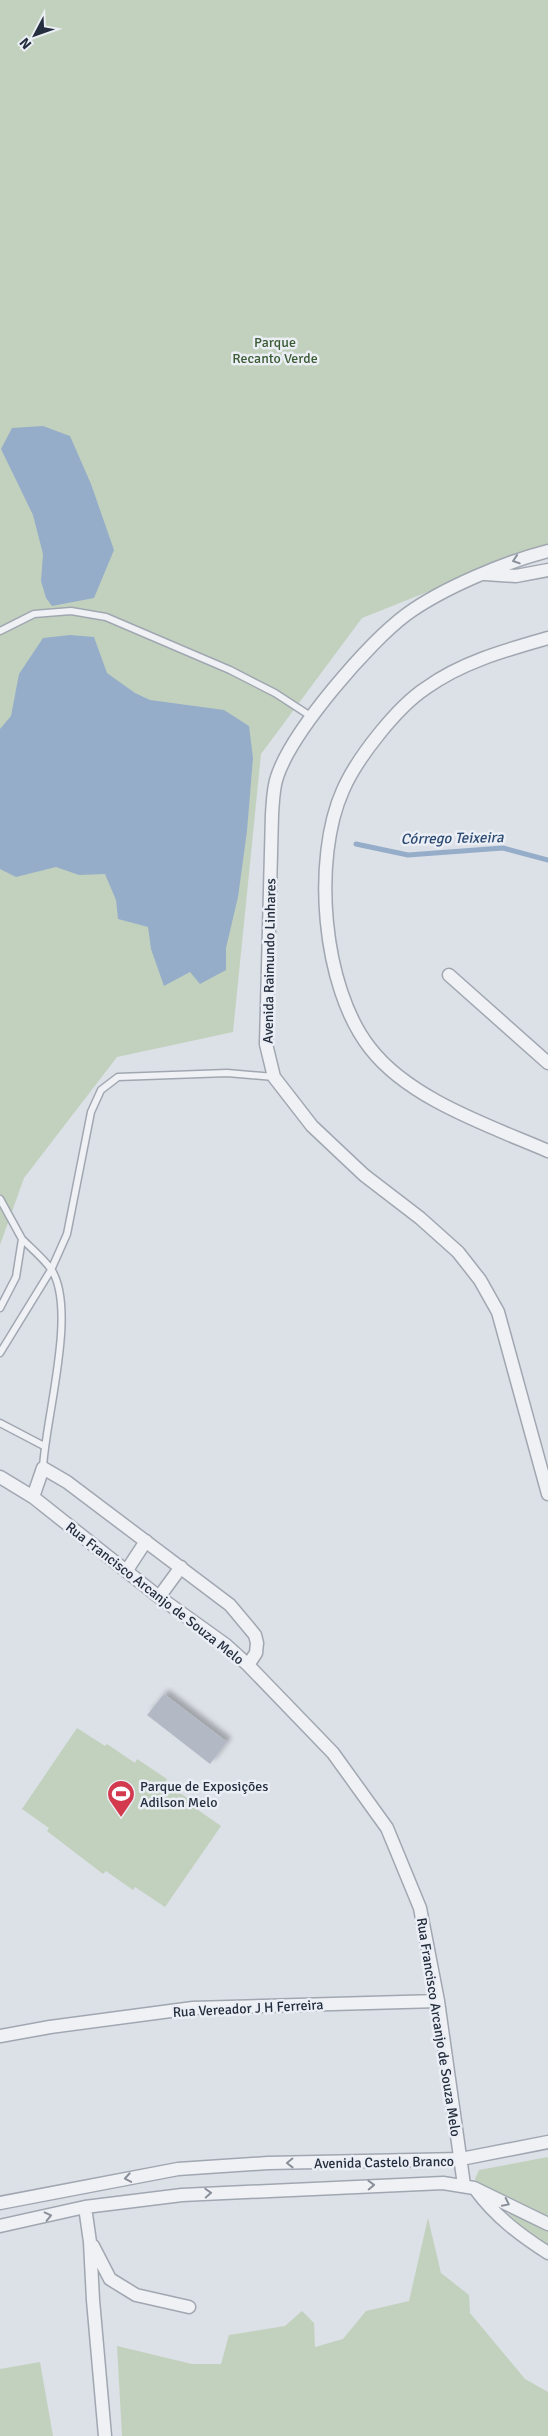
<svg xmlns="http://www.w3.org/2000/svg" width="548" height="2436" font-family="Signika,sans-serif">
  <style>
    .green { fill: #c2d1bd }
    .water { fill: #95adc9 }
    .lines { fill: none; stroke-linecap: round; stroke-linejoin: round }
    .stream { stroke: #95adc9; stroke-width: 5 }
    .building { fill: #b3b9c4; filter: url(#shadow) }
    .lane-casing { stroke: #a1a7b1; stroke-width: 9 }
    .street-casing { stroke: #a1a7b1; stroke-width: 15 }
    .lane { stroke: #eff1f5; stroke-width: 6 }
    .street { stroke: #eff1f5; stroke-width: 12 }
    .oneway { stroke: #8a909a }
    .labels { text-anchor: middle; stroke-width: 5; stroke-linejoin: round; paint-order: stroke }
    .park-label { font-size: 14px; fill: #395a32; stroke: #ebeff5 }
    .street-label { font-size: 14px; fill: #252e3e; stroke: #ebeff5 }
    .poi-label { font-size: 14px; fill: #252e3e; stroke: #ebeff5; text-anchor: start }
    .water-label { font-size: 15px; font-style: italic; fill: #2e4c73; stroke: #ebeff5 }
  </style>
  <defs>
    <filter id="shadow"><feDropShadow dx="4.5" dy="-4.5" stdDeviation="2.5" flood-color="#0004"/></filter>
  </defs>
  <rect width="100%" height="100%" fill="#dce0e7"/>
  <path class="green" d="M0,0h548v544l-186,74 -101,136 -28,278 -116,25 -93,121 -24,67z
    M77,1728l28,18 2,-2 28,19 2,-4 30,20 -2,4 28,19 -2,3 30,21 -56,81 -30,-20 -2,3 -27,-19 -3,3 -56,-43 2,-3 -27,-19z
    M548,2157v64l-70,-37 -3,-5 4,-9z
    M498,2202l50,27v18l-28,-21z
    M428,2218l13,55 28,22 1,18 55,66 23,13v44h-426l-5,-90 75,18h29l8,-29 56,-9 17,-15 12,12 1,24 28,-8 23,-28 43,-10z
    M40,2362l13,74h-53v-67z"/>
  <path class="water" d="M43,426l27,10 21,48 23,66 -20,48 -42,8 -6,-8 -5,-17 2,-27 -10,-39 -32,-66 11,-21z
    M70,635l24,2 13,36 28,20 15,7 74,10 25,16 4,32 -6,73 -9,66 -12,51v22l-26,14 -10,-12 -26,14 -13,-37 -3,-22 -30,-8 -2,-19 -11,-26 -26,1 -23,-8 -40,10 -16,-8v-140l11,-13 8,-42 24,-36z"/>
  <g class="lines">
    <path class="stream" d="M356,844l52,11 95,-7 45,12"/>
  </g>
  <path class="building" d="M164,1694l63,48 -17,22 -63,-49z"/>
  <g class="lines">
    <defs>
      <path id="lane" d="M0,631l34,-17 37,-3 35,6 124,53 45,23 37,24
        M0,1199l22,40 -6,38 -16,31
        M22,1239c10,10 21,19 29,30 27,40 -6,150 -8,199
        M0,1353l51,-83 16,-36 24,-122 10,-22 17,-13 109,-4 47,4
        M0,1423l44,23"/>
      <path id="street" d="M548,551c-43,11 -105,37 -141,63 -39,29 -115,117 -130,163 -4,11 -4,25 -5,37l-6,230 8,33 38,49 52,49 56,43 38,34 22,28 18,32 50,182
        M485,574l31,2 32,-6
        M548,638c-42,12 -86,24 -122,50 -29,19 -69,70 -83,102 -31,69 -21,197 27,258 39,51 120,78 178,103
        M449,975l99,88
        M0,1477l33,20 126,100 67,48 22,20 85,88 54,75 33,80 18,93 26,184
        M33,1497l10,-29 24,14 163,123 25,30 2,8 -1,10 -8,12
        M127,1570l19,-29
        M159,1597l22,-30
        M0,2036l50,-9 143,-19 245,-7
        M476,2190c20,27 44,45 72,63
        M0,2203l178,-34 90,-6 193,-4 87,-17
        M85,2207l5,35 3,58 12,136
        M0,2226l85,-19 97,-12 261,-12 31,5 74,36
        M93,2246l17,33 26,16 53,12"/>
    </defs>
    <use href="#lane" class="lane-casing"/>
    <use href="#street" class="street-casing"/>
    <use href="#lane" class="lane"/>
    <use href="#street" class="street"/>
  </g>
  <defs><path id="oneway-chevron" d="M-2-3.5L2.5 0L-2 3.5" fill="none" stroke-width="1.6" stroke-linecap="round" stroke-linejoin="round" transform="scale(1.25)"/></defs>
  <g class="oneway">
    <use href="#oneway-chevron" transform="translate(516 560) rotate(162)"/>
    <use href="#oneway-chevron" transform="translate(290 2163) rotate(179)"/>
    <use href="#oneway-chevron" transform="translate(128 2178) rotate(170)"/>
    <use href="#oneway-chevron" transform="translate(371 2185) rotate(-2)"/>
    <use href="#oneway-chevron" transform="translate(208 2193) rotate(-3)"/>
    <use href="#oneway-chevron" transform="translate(506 2203) rotate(26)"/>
    <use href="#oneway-chevron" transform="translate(48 2216) rotate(-13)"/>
  </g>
  <defs>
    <symbol id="stadium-pin" viewBox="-11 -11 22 30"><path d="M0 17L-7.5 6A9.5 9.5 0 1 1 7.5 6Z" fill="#d33a4e" stroke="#ebeff5"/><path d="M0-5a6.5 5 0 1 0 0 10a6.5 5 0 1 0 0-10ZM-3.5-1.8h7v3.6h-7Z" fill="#fff"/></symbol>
  </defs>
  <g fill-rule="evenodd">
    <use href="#stadium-pin" x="105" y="1778" width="32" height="43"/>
  </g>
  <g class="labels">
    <g class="park-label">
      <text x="275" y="347">Parque<tspan x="275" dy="16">Recanto Verde</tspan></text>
    </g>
    <g class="street-label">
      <text transform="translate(269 961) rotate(-89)" y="5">Avenida Raimundo Linhares</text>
      <text transform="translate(155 1593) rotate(38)" y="5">Rua Francisco Arcanjo de Souza Melo</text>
      <text transform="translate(248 2008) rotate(-3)" y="5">Rua Vereador J H Ferreira</text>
      <text transform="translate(439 2027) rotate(81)" y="5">Rua Francisco Arcanjo de Souza Melo</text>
      <text transform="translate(384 2162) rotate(-1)" y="5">Avenida Castelo Branco</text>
    </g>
    <g class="poi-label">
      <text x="140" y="1791">Parque de Exposições<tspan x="140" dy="16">Adilson Melo</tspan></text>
    </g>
    <g class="water-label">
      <text transform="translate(452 838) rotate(-1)" y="5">Córrego Teixeira</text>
    </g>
  </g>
  <g transform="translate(35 35) rotate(229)" stroke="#ebeff5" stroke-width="4" paint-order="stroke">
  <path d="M0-4L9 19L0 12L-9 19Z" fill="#252e3e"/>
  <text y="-8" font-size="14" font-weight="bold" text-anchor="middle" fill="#252e3e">N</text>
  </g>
</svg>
